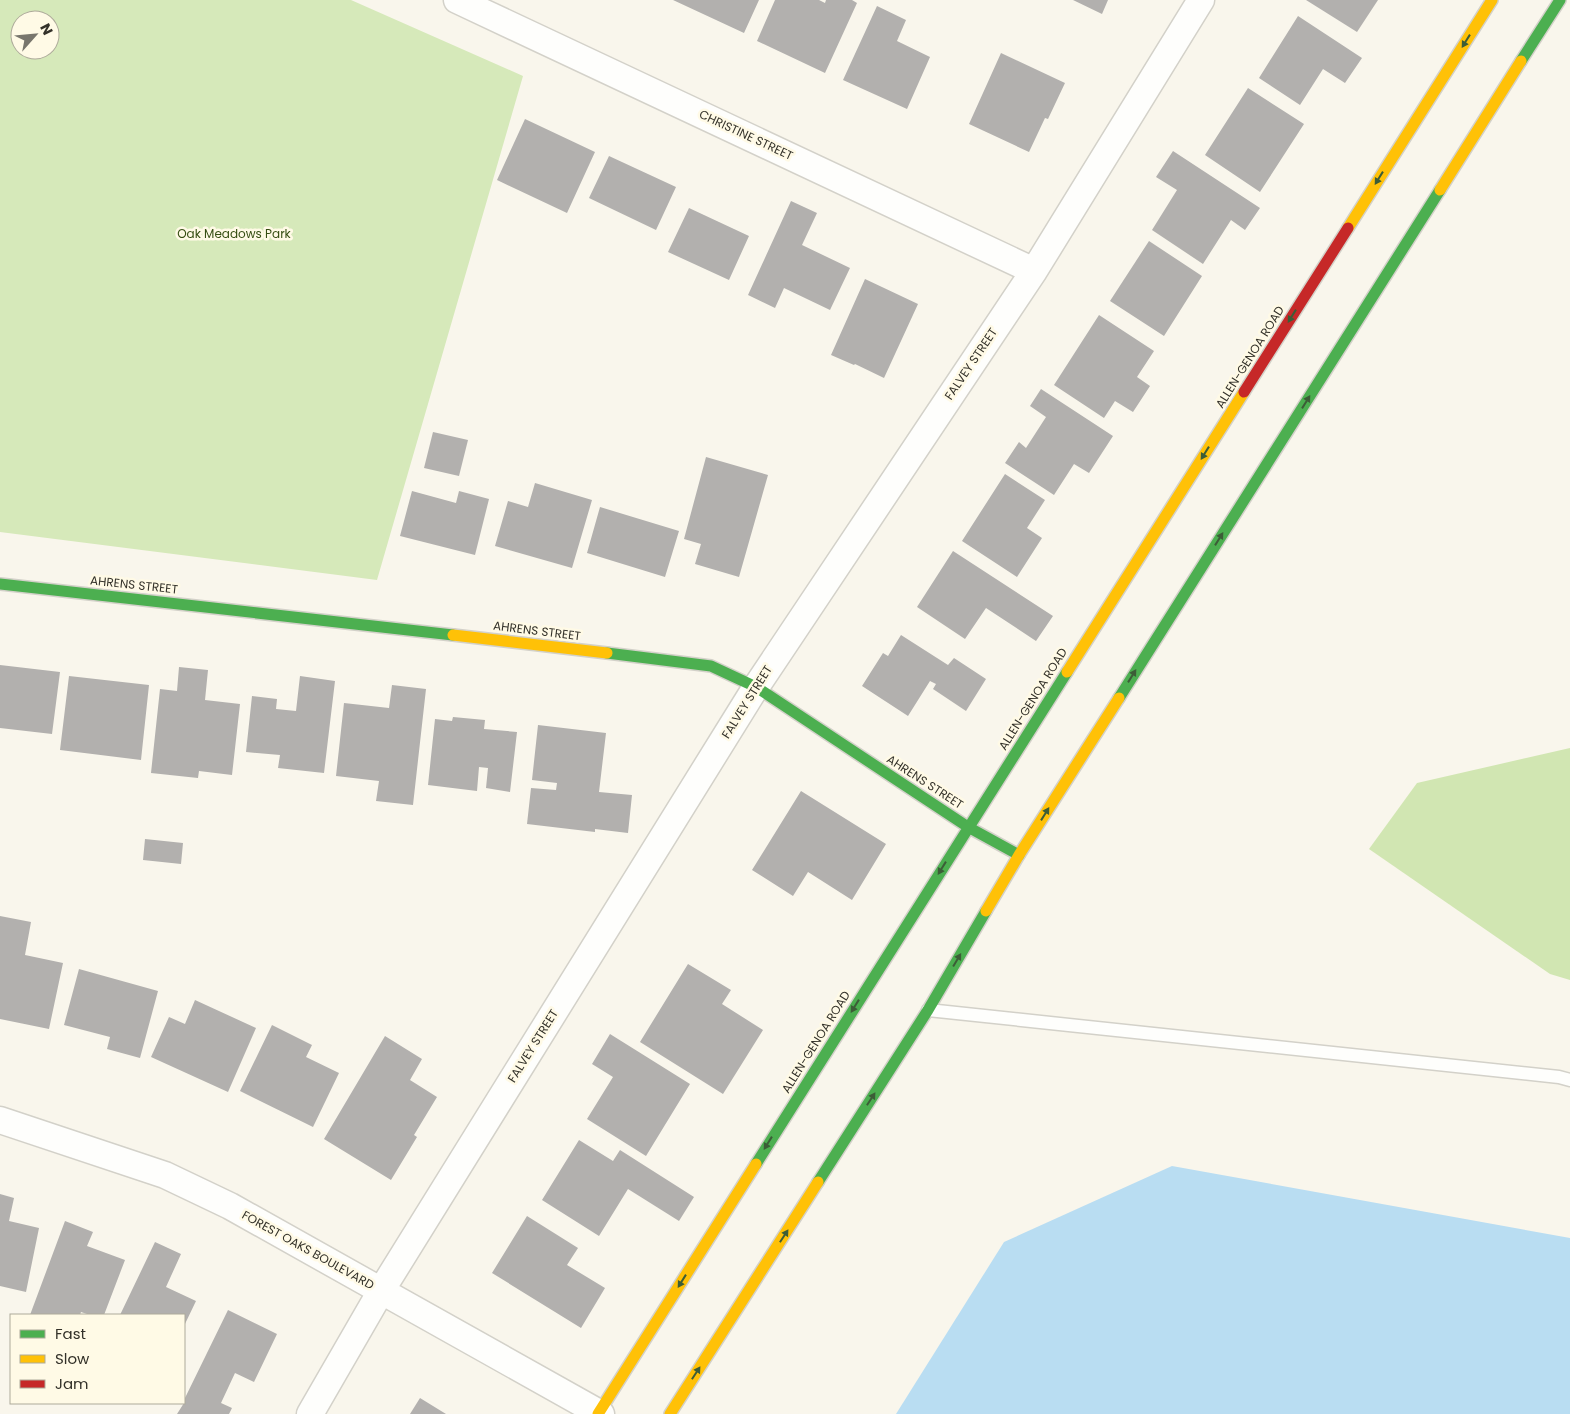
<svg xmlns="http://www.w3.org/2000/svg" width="1570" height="1414" font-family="Poppins,sans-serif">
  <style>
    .green { fill: #d6e9ba; fill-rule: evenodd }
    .forest { fill: #d1e6b2 }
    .water { fill: #b9ddf2 }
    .building { fill: #b2b0ae }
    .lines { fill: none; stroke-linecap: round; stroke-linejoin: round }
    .lane-casing { stroke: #d3d1c9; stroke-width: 15 }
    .street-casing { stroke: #d3d1c9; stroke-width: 29 }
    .fast-casing { stroke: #d3d1c9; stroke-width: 14 }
    .slow-casing { stroke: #d3d1c9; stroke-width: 14 }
    .jam-casing { stroke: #d3d1c9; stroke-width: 14 }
    .lane { stroke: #fefefc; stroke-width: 12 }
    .street { stroke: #fefefc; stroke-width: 26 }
    .fast { stroke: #4caf50; stroke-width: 11 }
    .slow { stroke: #ffc107; stroke-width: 11 }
    .jam { stroke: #c62828; stroke-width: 11 }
    .oneway { fill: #3c5d37 }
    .labels { text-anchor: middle; stroke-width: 5; stroke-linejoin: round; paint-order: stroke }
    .street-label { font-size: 12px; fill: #333129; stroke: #fffae6 }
    .park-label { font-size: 12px; fill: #354e12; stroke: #fffae6 }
  </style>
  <rect width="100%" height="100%" fill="#f9f6ec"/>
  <path class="green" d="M0,0h351l172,76 -146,504 -377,-48zM20,20h30v30h-30z"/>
  <path class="forest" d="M1570,748v232l-20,-6 -181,-125 48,-66z"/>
  <path class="water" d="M1172,1166l398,72v176h-674l108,-172z"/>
  <path class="building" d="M673,0h86l-15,33z
    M775,0h44l6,3 1,-3h26l5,3 -32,70 -68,-32z
    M1073,0h35l-6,14z
    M1306,0h72l-21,32z
    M877,6l29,14 -9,21 33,16 -23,52 -64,-29z
    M1298,16l64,42 -17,25 -22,-14 -23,36 -41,-27z
    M1001,53l64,30 -17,36 -3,-1 -16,34 -60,-28z
    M1248,88l56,36 -44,68 -55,-37z
    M525,119l70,33 -28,61 -70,-33z
    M1173,151l87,57 -15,22 -14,-10 -28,44 -51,-34 25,-40 -21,-13z
    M609,156l67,31 -20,43 -67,-32z
    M791,201l26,12 -15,32 48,23 -20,42 -46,-22 -9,20 -27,-13z
    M689,208l60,28 -20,44 -61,-28z
    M1149,241l53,35 -38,60 -54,-35z
    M865,279l53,25 -34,74 -29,-14 -1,1 -23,-10z
    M1099,315l55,36 -17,26 13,9 -17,26 -18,-11 -11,17 -50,-33z
    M1041,389l72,47 -24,37 -15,-9 -20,31 -49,-32 14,-21 7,6 20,-31 -16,-11z
    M433,432l35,8 -9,36 -35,-8z
    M706,457l62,18 -29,102 -44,-13 6,-20 -17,-5z
    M1005,474l40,26 -18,28 15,10 -25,39 -55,-36z
    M535,483l57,17 -20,68 -77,-22 13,-45 20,6z
    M412,491l44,12 3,-12 30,8 -14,56 -75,-19z
    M600,507l79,24 -14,46 -78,-24z
    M953,551l100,65 -17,25 -50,-33 -21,31 -48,-32z
    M901,635l47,30 6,-7 32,21 -20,32 -33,-22 3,-5 -6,-3 -22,35 -46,-30 21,-33 5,3z
    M0,665l60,7 -8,62 -52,-6z
    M179,667l29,3 -3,30 35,4 -8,71 -33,-4 -1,7 -47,-5 9,-84 17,2z
    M69,676l80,9 -8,75 -81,-10z
    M300,676l35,5 -11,92 -46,-5 2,-13 -34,-3 6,-56 25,3 -1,10 20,2z
    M392,685l34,4 -13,116 -37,-4 3,-20 -43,-5 8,-73 45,5z
    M453,717l32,3 -1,9 33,3 -7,60 -24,-4 2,-20 -9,-1 -2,24 -49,-6 7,-66 17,2z
    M538,725l68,8 -7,59 33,3 -4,38 -33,-4v3l-68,-8 4,-36 25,2 1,-7 -25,-3z
    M801,791l85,53 -34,56 -44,-28 -15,24 -41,-26z
    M145,839l38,4 -2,21 -38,-4z
    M0,916l31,6 -6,33 38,8 -14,66 -49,-10z
    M688,964l43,26 -9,14 41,26 -40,64 -83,-52z
    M79,969l79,22 -18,67 -33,-9 3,-12 -46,-12z
    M195,1000l61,28 -28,64 -77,-35 18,-40 16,7z
    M272,1025l40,20 -6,12 33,16 -26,54 -73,-36z
    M610,1034l80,50 -44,72 -59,-37 26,-42 -21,-13z
    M385,1036l37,23 -12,21 27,17 -23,38 3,2 -26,43 -67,-41z
    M579,1140l34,21 7,-11 74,47 -15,24 -51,-32 -29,47 -57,-36z
    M0,1194l14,4 -5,23 30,7 -13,64 -26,-6z
    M527,1216l51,32 -11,17 38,23 -24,40 -89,-55z
    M65,1221l28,11 -6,14 38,14 -21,55h-14l-9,-3 -1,3h-50z
    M155,1242l26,12 -15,33 30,14 -12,25v-11h-64z
    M228,1310l49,24 -23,48 -19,-9 -14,30 11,5 -3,6h-52l7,-11v-3z
    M420,1398l26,16h-36z"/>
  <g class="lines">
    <defs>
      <path id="lane" d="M928,1010l631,67 11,3"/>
      <path id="street" d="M457,0l577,271
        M0,1120l165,55 65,31 371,208
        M310,1414l71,-123 375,-604 278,-416 167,-271"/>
      <path id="fast" d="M1521,61l39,-61
        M0,584l453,51
        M607,653l104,13 45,21 212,140 51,28
        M1119,698l321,-508
        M756,1164l311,-492
        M818,1182l110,-172 58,-99"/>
      <path id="slow" d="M1440,190l81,-129
        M1348,228l144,-228
        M453,635l154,18
        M1067,672l177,-280
        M986,911l33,-56 100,-157
        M598,1414l158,-250
        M670,1414l148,-232"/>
      <path id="jam" d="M1244,392l104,-164"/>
    </defs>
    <use href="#lane" class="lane-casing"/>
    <use href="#street" class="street-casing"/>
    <use href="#fast" class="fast-casing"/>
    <use href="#slow" class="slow-casing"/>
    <use href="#jam" class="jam-casing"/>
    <use href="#lane" class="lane"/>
    <use href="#street" class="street"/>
    <use href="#fast" class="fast"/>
    <use href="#slow" class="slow"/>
    <use href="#jam" class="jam"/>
  </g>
  <defs><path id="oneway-solid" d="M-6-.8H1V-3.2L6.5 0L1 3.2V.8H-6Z" transform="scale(1.25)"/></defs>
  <g class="oneway">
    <use href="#oneway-solid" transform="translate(1466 41) rotate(122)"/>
    <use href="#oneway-solid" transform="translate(1379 178) rotate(122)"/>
    <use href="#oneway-solid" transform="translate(1292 316) rotate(122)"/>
    <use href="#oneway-solid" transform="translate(1306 402) rotate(-58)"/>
    <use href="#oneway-solid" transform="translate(1205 453) rotate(122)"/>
    <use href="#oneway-solid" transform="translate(1219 539) rotate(-58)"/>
    <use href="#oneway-solid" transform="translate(1132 676) rotate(-58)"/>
    <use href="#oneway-solid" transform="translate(1045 814) rotate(-58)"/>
    <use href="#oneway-solid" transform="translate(942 868) rotate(122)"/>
    <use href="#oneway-solid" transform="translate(957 960) rotate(-59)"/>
    <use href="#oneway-solid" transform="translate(855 1006) rotate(122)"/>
    <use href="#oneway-solid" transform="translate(871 1099) rotate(-57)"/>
    <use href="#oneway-solid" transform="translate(768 1143) rotate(122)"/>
    <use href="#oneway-solid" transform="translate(784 1236) rotate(-57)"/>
    <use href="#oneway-solid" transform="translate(682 1281) rotate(122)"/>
    <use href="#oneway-solid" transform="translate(696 1373) rotate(-57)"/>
  </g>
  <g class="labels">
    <g class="street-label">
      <text transform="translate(746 135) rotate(25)" y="4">CHRISTINE STREET</text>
      <text transform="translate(1250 357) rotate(-58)" y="4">ALLEN-GENOA ROAD</text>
      <text transform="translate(971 364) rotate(-56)" y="4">FALVEY STREET</text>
      <text transform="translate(134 585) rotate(6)" y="4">AHRENS STREET</text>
      <text transform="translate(537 631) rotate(7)" y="4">AHRENS STREET</text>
      <text transform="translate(1033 699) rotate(-58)" y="4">ALLEN-GENOA ROAD</text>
      <text transform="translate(747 702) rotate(-58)" y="4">FALVEY STREET</text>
      <text transform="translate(925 782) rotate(33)" y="4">AHRENS STREET</text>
      <text transform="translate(816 1042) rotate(-58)" y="4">ALLEN-GENOA ROAD</text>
      <text transform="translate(533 1046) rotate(-58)" y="4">FALVEY STREET</text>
      <text transform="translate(308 1250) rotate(29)" y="4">FOREST OAKS BOULEVARD</text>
    </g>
    <g class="park-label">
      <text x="234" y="238">Oak Meadows Park</text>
    </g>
  </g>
  <rect x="10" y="1314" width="175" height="90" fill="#fffae6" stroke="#adaa9a"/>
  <rect x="20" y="1330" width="25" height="8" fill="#4caf50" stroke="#adaa9a"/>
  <text x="55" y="1339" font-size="15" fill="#333129">Fast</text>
  <rect x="20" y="1355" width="25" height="8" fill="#ffc107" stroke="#adaa9a"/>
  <text x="55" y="1364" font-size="15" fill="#333129">Slow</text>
  <rect x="20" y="1380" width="25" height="8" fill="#c62828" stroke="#adaa9a"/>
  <text x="55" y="1389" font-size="15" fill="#333129">Jam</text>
  <g transform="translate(35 35) rotate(63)"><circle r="24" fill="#fffae6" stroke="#adaa9a"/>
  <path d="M0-4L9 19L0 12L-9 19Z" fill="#78766d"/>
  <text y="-8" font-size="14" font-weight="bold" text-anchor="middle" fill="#333129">N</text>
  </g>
</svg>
